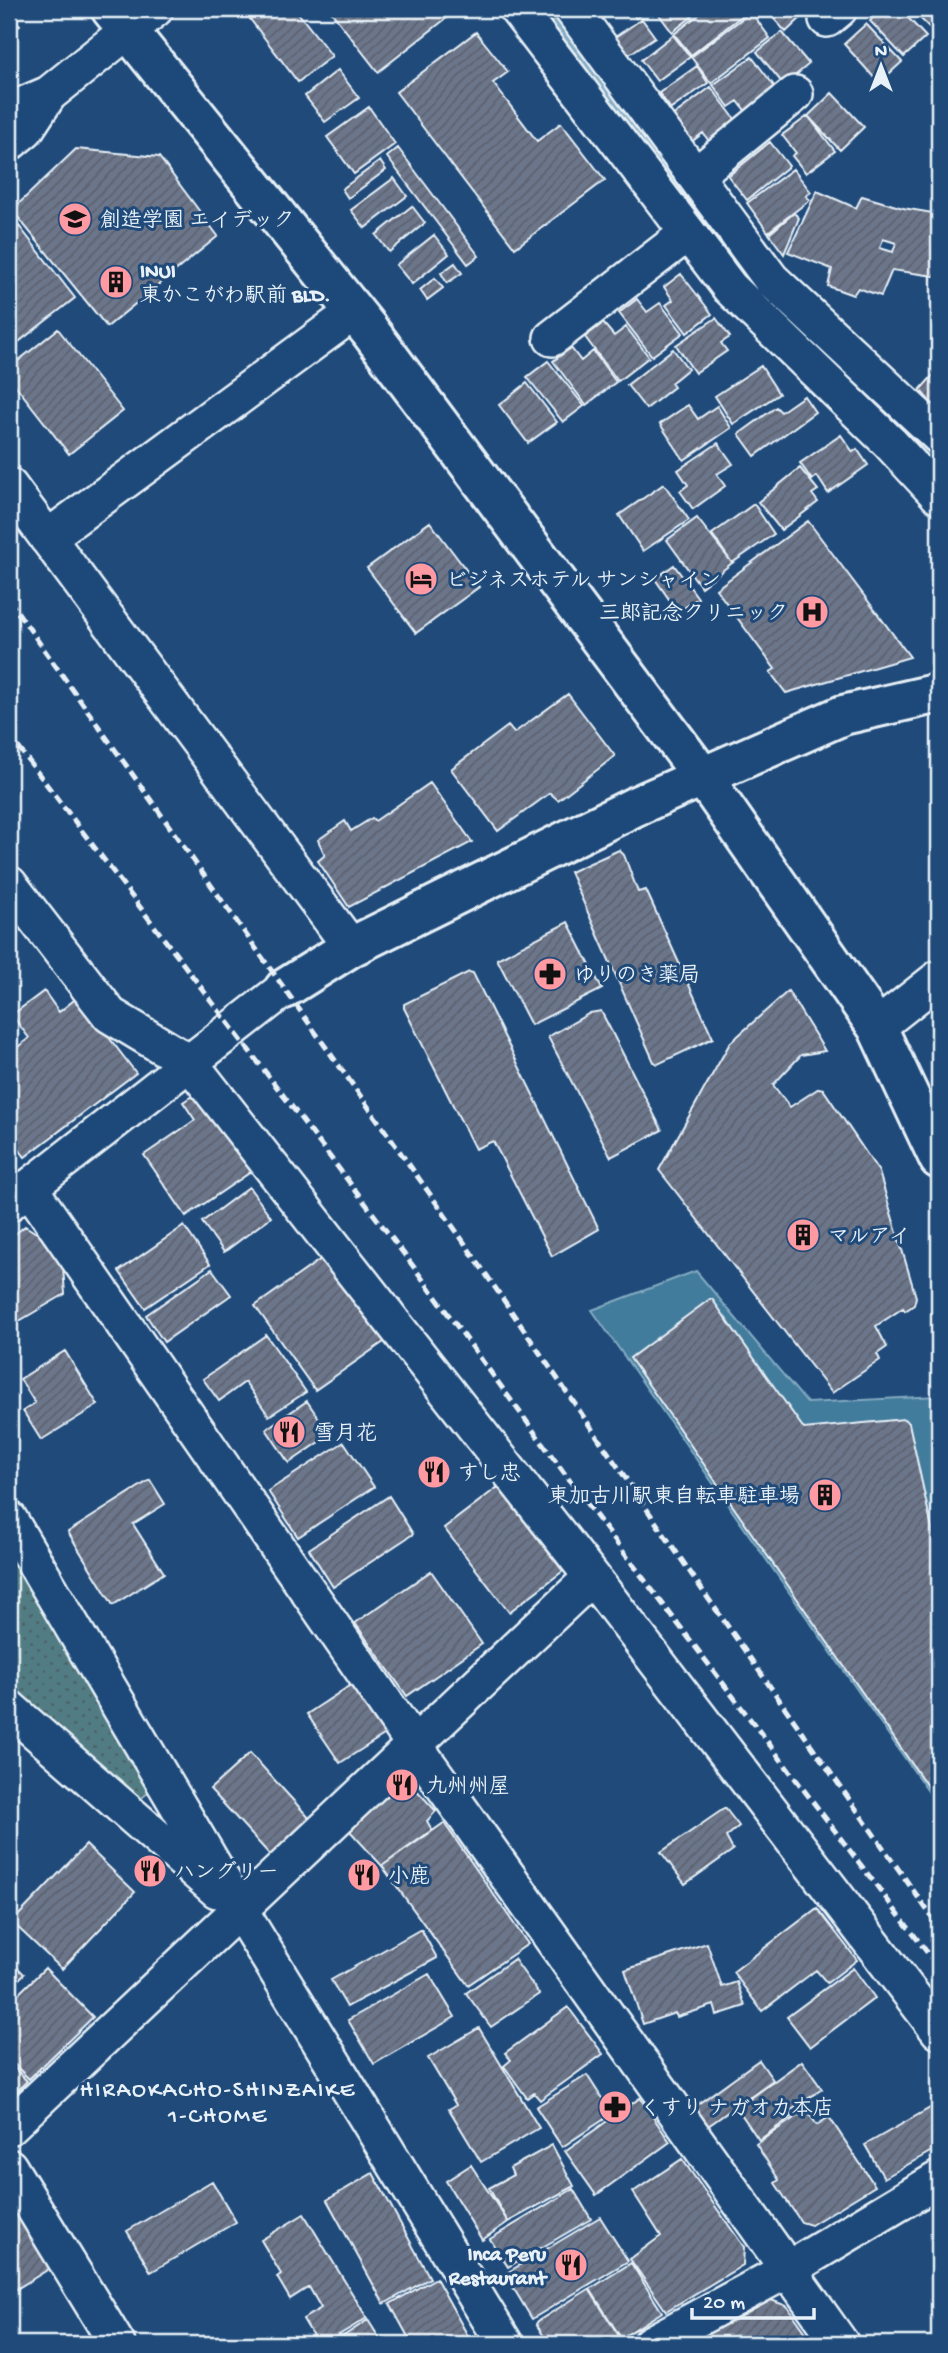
<svg xmlns="http://www.w3.org/2000/svg" width="948" height="2353" font-family="'Gochi Hand','Klee One',sans-serif">
  <style>
    .grass { fill: url(#grass-dots); stroke: #9cb6be; stroke-width: 2 }
    .water { fill: #427b9c; stroke: #84aac1; stroke-width: 2 }
    .lines { fill: none; stroke-linecap: round; stroke-linejoin: round }
    .stream { stroke: #84aac1; stroke-width: 12 }
    .building { fill: url(#building-hatch); stroke: #e8f1f8; stroke-width: 2; fill-rule: evenodd }
    .street-casing { stroke: #e8f1f8; stroke-width: 40 }
    .secondary-casing { stroke: #e8f1f8; stroke-width: 44 }
    .street { stroke: #1f4a7a; stroke-width: 35 }
    .secondary { stroke: #1f4a7a; stroke-width: 38 }
    .rail { stroke: #e8f1f8; stroke-width: 5; stroke-dasharray: 10 5; stroke-linecap: butt }
    .labels { text-anchor: middle; stroke-width: 6; stroke-linejoin: round; paint-order: stroke }
    .poi-label { font-size: 21px; font-weight: bold; fill: #e8f1f8; stroke: #1f4a7a; text-anchor: start }
    .neighbourhood-label { font-size: 23px; letter-spacing: 2px; fill: #e8f1f8; stroke: #1f4a7a }
  </style>
  <defs>
    <pattern id="grass-dots" width="8" height="8" patternUnits="userSpaceOnUse" patternTransform="scale(1.75)"><rect width="8" height="8" fill="#517b83"/><path d="M2 2h.1M6 6h.1" fill="none" stroke="#4c6469" stroke-width="1.8" stroke-linecap="round"/></pattern>
    <pattern id="building-hatch" width="6" height="6" patternUnits="userSpaceOnUse" patternTransform="scale(1.75)"><rect width="6" height="6" fill="#6c768b"/><path d="M-1 1l2-2M0 6l6-6M5 7l2-2" fill="none" stroke="#5b616e"/></pattern>
  </defs>
  <rect width="100%" height="100%" fill="#1f4a7a"/>
  <filter id="ink" filterUnits="userSpaceOnUse"><feTurbulence type="fractalNoise" baseFrequency=".0143" numOctaves="2"/><feDisplacementMap in="SourceGraphic" scale="14" xChannelSelector="R" yChannelSelector="G"/><feConvolveMatrix kernelMatrix="1 2 1 2 8 2 1 2 1" color-interpolation-filters="sRGB"/></filter>
  <g filter="url(#ink)">
    <path class="grass" d="M9,1551l144,238 -14,11 -130,-115z"/>
    <path class="water" d="M696,1271l111,132 130,-7 2,37v374l-347,-497z"/>
    <g class="lines">
      <path class="stream" d="M546,9l206,275 15,14
        M911,432l28,31"/>
    </g>
    <path class="building" d="M264,9h31l37,47 -34,26 -48,-63z
      M329,9h129l-80,63z
      M629,9h19l-12,9z
      M655,9h47l-30,23z
      M706,9h41l1,2 -57,44 -17,-21z
      M765,9h37l4,4 -20,19z
      M882,9h18l26,28 -22,20 -34,-36z
      M911,9h22l6,6v6l-8,8z
      M751,12l19,26 -59,45 -20,-26z
      M9,14l11,11 -11,12z
      M642,19l13,18 -27,18 -13,-18z
      M866,24l36,38 -23,21 -35,-39z
      M476,32l32,40 -15,11 44,58 24,-18 44,57 -90,68 -119,-156z
      M782,32l27,32 -25,21 -27,-33z
      M673,35l17,22 -33,24 -16,-21z
      M752,57l26,34 -31,22 -9,-12 -9,6 -16,-22z
      M697,66l11,17 -37,26 -12,-16z
      M338,70l21,28 -34,24 -20,-26z
      M711,87l27,36 -27,21 -8,-11 -13,10 -19,-26z
      M832,93l32,34 -24,23 -32,-34z
      M369,107l26,37 -41,30 -27,-37z
      M808,116l27,35 -29,22 -14,-17 4,-3 -14,-18z
      M770,142l19,24 -42,34 -19,-24z
      M398,148l81,108 -11,8 -81,-107z
      M76,149l83,8 59,79 -111,91 -95,-117z
      M380,161l6,9 -38,28 -6,-9z
      M793,169l18,23 -5,4 4,4 -42,32 -21,-29z
      M394,178l13,18 -42,32 -14,-18z
      M817,191l39,17 6,-12 41,12 36,6v47h-2l-2,15 -43,-6 -11,26 -23,-8 -5,7 -25,-9 4,-17 -44,-17zM883,239l13,4 -3,9 -13,-4z
      M412,206l13,17 -36,29 -13,-17z
      M794,213l5,5 -15,36 -15,-20z
      M19,226l56,72 -59,46 -7,-9v-102z
      M434,235l15,19 -37,30 -16,-19z
      M455,263l7,10 -15,10 -6,-10z
      M681,274l31,40 -25,19 -21,-28 7,-5 -9,-13z
      M435,278l8,10 -16,12 -7,-10z
      M637,299l10,13 13,-9 23,30 -31,23 -33,-43z
      M716,318l14,19 -9,6 6,8 -32,22 -19,-28z
      M603,323l11,13 12,-9 23,30 -31,24 -33,-44z
      M58,329l65,82 -54,43 -60,-77v-9z
      M939,343v55l-6,7 -13,-15 16,-18z
      M571,348l10,13 12,-10 23,31 -30,23 -33,-44z
      M673,349l15,20 -17,14 3,4 -28,22 -19,-24z
      M548,361l36,45 -21,16 -36,-45z
      M761,366l18,28 -46,30 -18,-28z
      M527,383l30,39 -29,21 -29,-38z
      M804,396l11,16 -60,44 -16,-22 37,-27 5,5z
      M688,405l10,14 19,-13 14,22 -47,32 -24,-36z
      M841,435l12,17 4,-3 11,16 -40,28 -11,-17 -5,4 -12,-17z
      M718,443l15,21 -16,10 8,12 -32,23 -13,-18 8,-6 -10,-15z
      M800,468l18,22 -6,4 6,8 -37,28 -23,-28z
      M664,484l25,36 -46,31 -24,-36z
      M754,504l20,30 -42,29 -20,-29z
      M697,518l35,45 -31,24 -34,-47z
      M808,521l102,136 -124,36 -16,-21 5,-3 -59,-80z
      M430,522l49,65 -63,46 -49,-65z
      M674,565l24,33 -20,14 -23,-33z
      M568,694l47,62 -57,44 -8,-7 -52,38 -47,-62 57,-43 6,7z
      M430,783l42,59 -123,65 -31,-46 7,-6 -7,-15 27,-19 6,10 21,-13 3,3z
      M619,850l5,5 14,37 8,-2 67,148 -55,26 -4,-2 -84,-190z
      M568,922l34,67 -71,36 -34,-66z
      M469,972l4,1 126,256 -47,27 -59,-115 -18,8 -71,-141v-4z
      M44,991l15,21 19,-15 58,76 -111,84 -16,-21v-82l20,-16 -17,-23z
      M788,991l37,60 -24,4 -28,30 17,22 29,-19 4,1 56,83 37,125 -2,8 -9,6 -2,-3 -27,18 11,21 -10,7 3,6 -48,33 -173,-223 71,-127z
      M601,1011l61,119 -51,27 -63,-120 42,-24z
      M195,1094l63,73 -72,49 -42,-61 51,-35 -12,-18z
      M249,1187l22,30 -47,35 -22,-30z
      M25,1226l13,8 25,33 2,27 -56,33v-88z
      M184,1226l26,38 -65,44 -26,-37z
      M328,1254l60,85 -73,51 -60,-84z
      M212,1269l19,26 -67,47 -18,-27z
      M710,1299h2l92,130 100,-10 5,4 30,138v242l-309,-445z
      M266,1335l40,57 -37,24 -24,-34 -26,19 -16,-22z
      M65,1351l33,54 -57,35 -18,-29 12,-8 -15,-24z
      M307,1401l23,34 -41,28 -23,-34z
      M344,1442l30,45 -76,50 -30,-46z
      M150,1480l15,24 -32,20 31,49 -51,32 -45,-73z
      M498,1487l65,84 -54,41 -65,-84z
      M389,1496l24,38 -80,53 -24,-38z
      M431,1571l51,73 -75,52 -52,-73z
      M354,1683l33,50 -47,30 -33,-49z
      M250,1753l61,67 -40,36 -61,-67z
      M398,1779l14,6 24,26 -9,10 5,9 -50,36 -33,-36z
      M725,1808l14,18 -13,11 7,13 -48,34 -24,-32z
      M444,1823l84,121 -60,41 -86,-119z
      M86,1845l49,47 -73,77 -50,-47z
      M817,1908l40,52 -30,23 -11,-13 -54,41 -29,-39z
      M421,1929l16,29 -90,49 -16,-27z
      M707,1943l15,44 15,-5 8,24 -28,9 -3,-10 -37,12 -2,-4 -32,11 -18,-54z
      M9,1959l15,15 -15,15z
      M514,1959l25,35 -48,33 -25,-34z
      M45,1968l48,49 -64,62 -20,-20v-56z
      M853,1968l22,30 -65,49 -23,-30z
      M429,1974l26,43 -81,47 -26,-44z
      M568,2007l35,47 -63,46 -6,-7 -7,5 -23,-32 7,-6 -6,-7z
      M479,2028l60,100 -58,34 -32,-53 7,-4 -28,-47z
      M759,2060l14,20 -65,46 -14,-19z
      M802,2061l20,28 -32,22 3,5 -34,24 -22,-32z
      M9,2062l18,19 -18,18z
      M587,2075l25,39 -50,33 -26,-40z
      M640,2098l30,44 -74,53 -31,-44z
      M939,2103v44l-55,31 -19,-33z
      M806,2110l11,15 12,-8 46,69 -64,39 -10,-3 -26,-39 4,-3 -23,-36z
      M552,2145l22,41 -66,36 -19,-34 24,-13 -3,-7z
      M682,2159l62,88 -1,18 -77,46 -36,-52 31,-23 -28,-44z
      M471,2165l37,57 -26,18 -36,-59z
      M373,2173l57,105 -46,26 -57,-104z
      M212,2181l24,41 -85,50 -24,-41z
      M573,2189l18,30 -83,48 -18,-28z
      M9,2200l43,67 -42,26 -1,-2z
      M304,2214l63,104 -43,26h-6l-15,-25 18,-11 -12,-21 -19,12 -13,-22 4,-3 -20,-34z
      M600,2217l28,44 -96,58 -27,-45z
      M631,2263l31,49 -41,26 -31,-49z
      M436,2278l32,58 -9,8h-47l-22,-40z
      M589,2289l30,47 -13,8h-57l-13,-20 2,-3z
      M771,2300l16,6 27,38h-125z
      M368,2320l15,24h-41l-3,-5z"/>
    <g class="lines">
      <defs>
        <path id="street" d="M517,9l213,279 160,155 49,53
          M572,9l199,270 168,157
          M827,19l12,-10
          M9,111l40,-17 106,-85
          M9,143l17,-14 23,-35
          M695,176l100,-82
          M552,338l136,-105
          M9,486l342,461
          M47,538l307,-226
          M9,884l101,131 80,48 402,514 347,454
          M877,1027l62,-49
          M29,1187l386,559 426,598
          M9,1203l275,-214
          M9,1519l230,390 266,435
          M9,1708l208,182
          M9,2127l583,-550
          M9,2167l108,177
          M650,2344l137,-74 152,-91"/>
        <path id="secondary" d="M111,9l258,321 334,447 174,250 62,132
          M284,989l67,-42 285,-141 207,-91 96,-22"/>
      </defs>
      <use href="#street" class="street-casing"/>
      <use href="#secondary" class="secondary-casing"/>
      <use href="#street" class="street"/>
      <use href="#secondary" class="secondary"/>
      <path class="rail" d="M9,600l450,635 244,356 236,336
        M9,735l404,531 174,238 352,464"/>
    </g>
  </g>
  <defs>
    <symbol id="school-disc" viewBox="-11 -11 22 22"><circle r="9.5" fill="#ff9aa2" stroke="#1f4a7a"/><path d="M0-5L7-2L0 1L-7-2ZM-4 1L0 2.5L4 1V4Q0 6-4 4Z" fill="#111"/></symbol>
    <symbol id="building-disc" viewBox="-11 -11 22 22"><circle r="9.5" fill="#ff9aa2" stroke="#1f4a7a"/><path d="M-4-6H4V6H1V3H-1V6H-4ZM-2.5-4.3h1.7v1.8h-1.7ZM.8-4.3h1.7v1.8H.8ZM-2.5-1h1.7V.8h-1.7ZM.8-1h1.7V.8H.8Z" fill="#111"/></symbol>
    <symbol id="hotel-disc" viewBox="-11 -11 22 22"><circle r="9.5" fill="#ff9aa2" stroke="#1f4a7a"/><path d="M-6-4.5h1.5V1H6V5H4.5V3h-9V5H-6ZM-4 0a1.8 1.8 0 1 1 3.6 0ZM.5 0V-2.5h3Q6-2.5 6 0Z" fill="#111"/></symbol>
    <symbol id="hospital-disc" viewBox="-11 -11 22 22"><circle r="9.5" fill="#ff9aa2" stroke="#1f4a7a"/><path d="M-5-5h3v3.5h4V-5h3V5h-3V1.5h-4V5h-3Z" fill="#111"/></symbol>
    <symbol id="pharmacy-disc" viewBox="-11 -11 22 22"><circle r="9.5" fill="#ff9aa2" stroke="#1f4a7a"/><path d="M-2-6h4v4h4v4h-4v4h-4v-4h-4v-4h4Z" fill="#111"/></symbol>
    <symbol id="restaurant-disc" viewBox="-11 -11 22 22"><circle r="9.5" fill="#ff9aa2" stroke="#1f4a7a"/><path d="M-5-6h1v4h1v-4h1v4h1v-4h1v5L-1.5 .5V6h-2V.5L-5-1ZM5-6V6H3V1.5H1.5Q1.5-4 5-6Z" fill="#111"/></symbol>
  </defs>
  <g fill-rule="evenodd">
    <use href="#school-disc" x="56" y="200" width="38" height="38"/>
    <use href="#building-disc" x="97" y="263" width="38" height="38"/>
    <use href="#hotel-disc" x="402" y="560" width="38" height="38"/>
    <use href="#hospital-disc" x="793" y="593" width="38" height="38"/>
    <use href="#pharmacy-disc" x="531" y="955" width="38" height="38"/>
    <use href="#building-disc" x="784" y="1216" width="38" height="38"/>
    <use href="#restaurant-disc" x="270" y="1413" width="38" height="38"/>
    <use href="#restaurant-disc" x="415" y="1453" width="38" height="38"/>
    <use href="#building-disc" x="806" y="1476" width="38" height="38"/>
    <use href="#restaurant-disc" x="383" y="1766" width="38" height="38"/>
    <use href="#restaurant-disc" x="131" y="1852" width="38" height="38"/>
    <use href="#restaurant-disc" x="345" y="1856" width="38" height="38"/>
    <use href="#pharmacy-disc" x="596" y="2088" width="38" height="38"/>
    <use href="#restaurant-disc" x="552" y="2246" width="38" height="38"/>
  </g>
  <g class="labels">
    <g class="poi-label">
      <text x="100" y="226">創造学園 エイデック</text>
      <text x="140" y="277">INUI<tspan x="140" dy="24">東かこがわ駅前 BLD.</tspan></text>
      <text x="446" y="586">ビジネスホテル サンシャイン</text>
      <text x="788" y="619" text-anchor="end">三郎記念クリニック</text>
      <text x="574" y="981">ゆりのき薬局</text>
      <text x="828" y="1242">マルアイ</text>
      <text x="314" y="1439">雪月花</text>
      <text x="458" y="1479">すし忠</text>
      <text x="800" y="1502" text-anchor="end">東加古川駅東自転車駐車場</text>
      <text x="426" y="1792">九州州屋</text>
      <text x="174" y="1878">ハングリー</text>
      <text x="388" y="1882">小鹿</text>
      <text x="640" y="2114">くすり ナガオカ本店</text>
      <text x="546" y="2260" text-anchor="end">Inca Peru<tspan x="546" dy="24">Restaurant</tspan></text>
    </g>
    <g class="neighbourhood-label">
      <text x="218" y="2096">HIRAOKACHO-SHINZAIKE<tspan x="218" dy="26">1-CHOME</tspan></text>
    </g>
  </g>
  <rect width="948" height="2353" fill="none" stroke="#1f4a7a" stroke-width="35"/>
  <rect x="18" y="18" width="913" height="2318" fill="none" stroke="#e8f1f8" stroke-width="2.5" filter="url(#ink)"/>
  <g transform="translate(881 66)" stroke="#1f4a7a" stroke-width="5" paint-order="stroke">
  <path d="M0-5L12 26L0 18L-12 26Z" fill="#e8f1f8"/>
  <text y="-10" font-size="19" font-weight="bold" text-anchor="middle" fill="#e8f1f8">N</text>
  </g>
  <path d="M692 2308v10h122v-10" fill="none" stroke="#e8f1f8" stroke-width="3.5"/>
  <text x="703" y="2308" font-size="21" fill="#e8f1f8" stroke="#1f4a7a" stroke-width="5" paint-order="stroke">20 m</text>
</svg>
